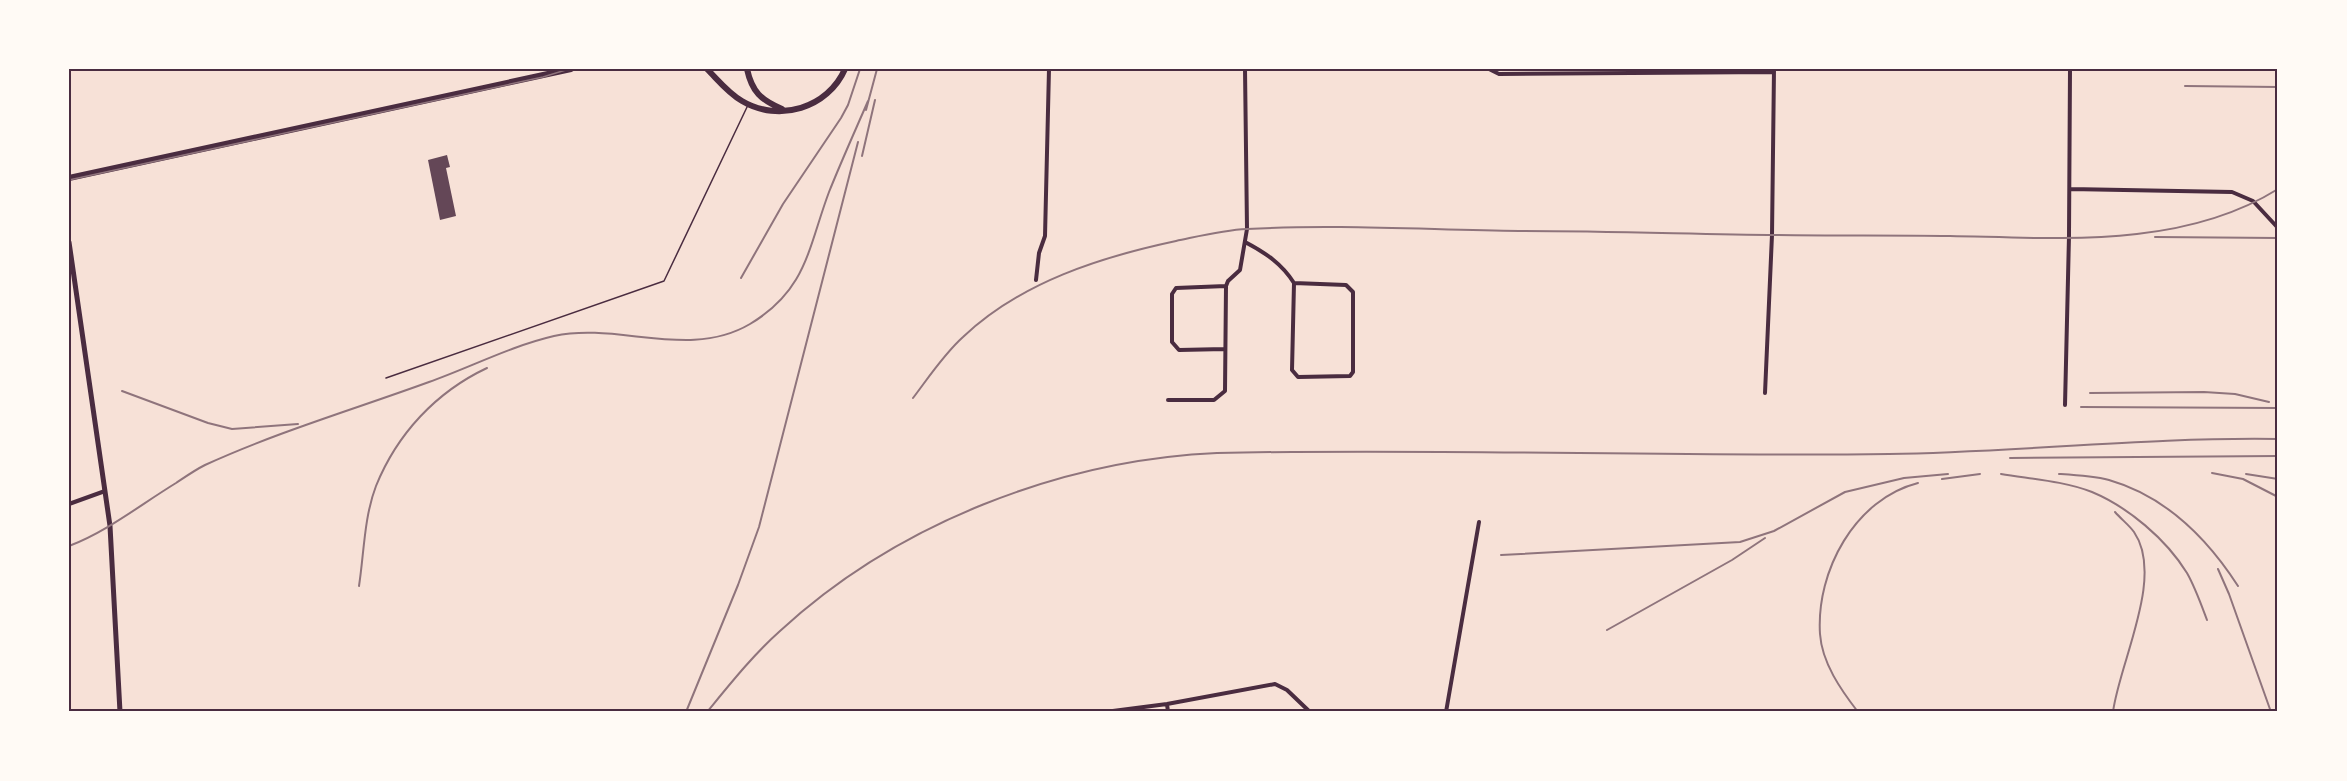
<svg xmlns="http://www.w3.org/2000/svg" width="2347" height="781" font-family="'DejaVu Sans',sans-serif">
  <style>
    .building { fill: #644757 }
    .lines { fill: none; stroke-linecap: round; stroke-linejoin: round }
    .service { stroke: #4a2c40; stroke-width: 1.5 }
    .minor { stroke: #4a2c40; stroke-width: 4 }
    .secondary { stroke: #4a2c40; stroke-width: 5 }
    .primary { stroke: #4a2c40; stroke-width: 6 }
    .tram { stroke: #8f747c; stroke-width: 1.5 }
    .rail { stroke: #8f747c; stroke-width: 2 }
    .neatline { fill: none; stroke: #4a2c40; stroke-width: 2 }
  </style>
  <rect width="100%" height="100%" fill="#f7e1d7"/>
  <path class="building" d="M447,155l3,12 -4,1 10,48 -16,4 -12,-60z"/>
  <g class="lines">
    <path class="service" d="M386,378l278,-97 84,-176"/>
    <path class="minor" d="M1489,69l10,5 275,-2
      M2070,189l162,3 21,9 25,27
      M1245,242c21,11 37,22 49,41l52,2 7,7v80l-3,4 -52,1 -6,-7 2,-87
      M1036,280l3,-27 6,-17 4,-167
      M1225,349l-46,1 -7,-8v-48l4,-6 50,-2
      M1765,393l7,-158 2,-166
      M1168,400h46l11,-9 1,-105 2,-5 12,-11 7,-41 -2,-160
      M2065,405l4,-169 1,-167
      M69,504l36,-13
      M1167,704l1,8
      M1105,712l62,-8 108,-20 12,6 23,22
      M1446,712l33,-190"/>
    <path class="secondary" d="M69,242l41,284 10,186"/>
    <path class="primary" d="M707,69c11,11 21,24 35,32 37,22 86,7 103,-32
      M747,69c5,23 14,31 35,40
      M69,178l502,-109"/>
    <path class="tram" d="M69,180l474,-103 26,-8"/>
    <path class="rail" d="M2185,86l93,1
      M866,110l11,-41
      M862,156l13,-56
      M2155,237l123,1
      M741,278l42,-74 58,-86 7,-13 12,-36
      M122,391l86,32 24,6 66,-5
      M2090,393l114,-1 31,2 34,8
      M913,398c16,-21 31,-44 50,-61 58,-55 138,-80 213,-96 24,-5 47,-11 71,-12 90,-5 182,1 272,2 86,0 172,3 258,4 58,1 115,0 173,1 108,2 232,13 328,-47
      M2081,407l197,1
      M2010,458l268,-2
      M2212,473l31,6 35,18
      M2001,474c30,5 63,7 91,18 36,15 74,47 95,81 8,14 14,31 20,47
      M2059,474c16,1 34,2 50,6 56,16 98,58 129,106
      M2246,474l32,5
      M1942,479l38,-5
      M69,546c39,-15 71,-41 107,-63 9,-6 19,-13 29,-18 72,-33 150,-56 224,-83 42,-15 82,-36 125,-46 65,-14 135,24 196,-12 57,-34 58,-76 79,-132 12,-30 26,-61 39,-91
      M1501,555l239,-13 34,-11 71,-39 59,-14 44,-4
      M2218,569l11,25 42,118
      M359,586c5,-32 5,-69 17,-100 21,-52 60,-94 111,-118
      M1607,630l125,-70 33,-22
      M686,712l52,-127 21,-58 99,-385
      M707,712c23,-28 46,-57 73,-81 116,-107 280,-171 437,-178 224,-5 448,4 672,1 130,-2 259,-17 389,-15
      M1858,712c-17,-22 -36,-49 -38,-78 -4,-63 35,-135 98,-151
      M2113,712c6,-49 52,-135 21,-180 -5,-7 -13,-13 -19,-20"/>
  </g>
  <rect width="2347" height="781" fill="none" stroke="#fffaf5" stroke-width="141"/>
  <rect x="70" y="70" width="2206" height="640" class="neatline"/>
</svg>
